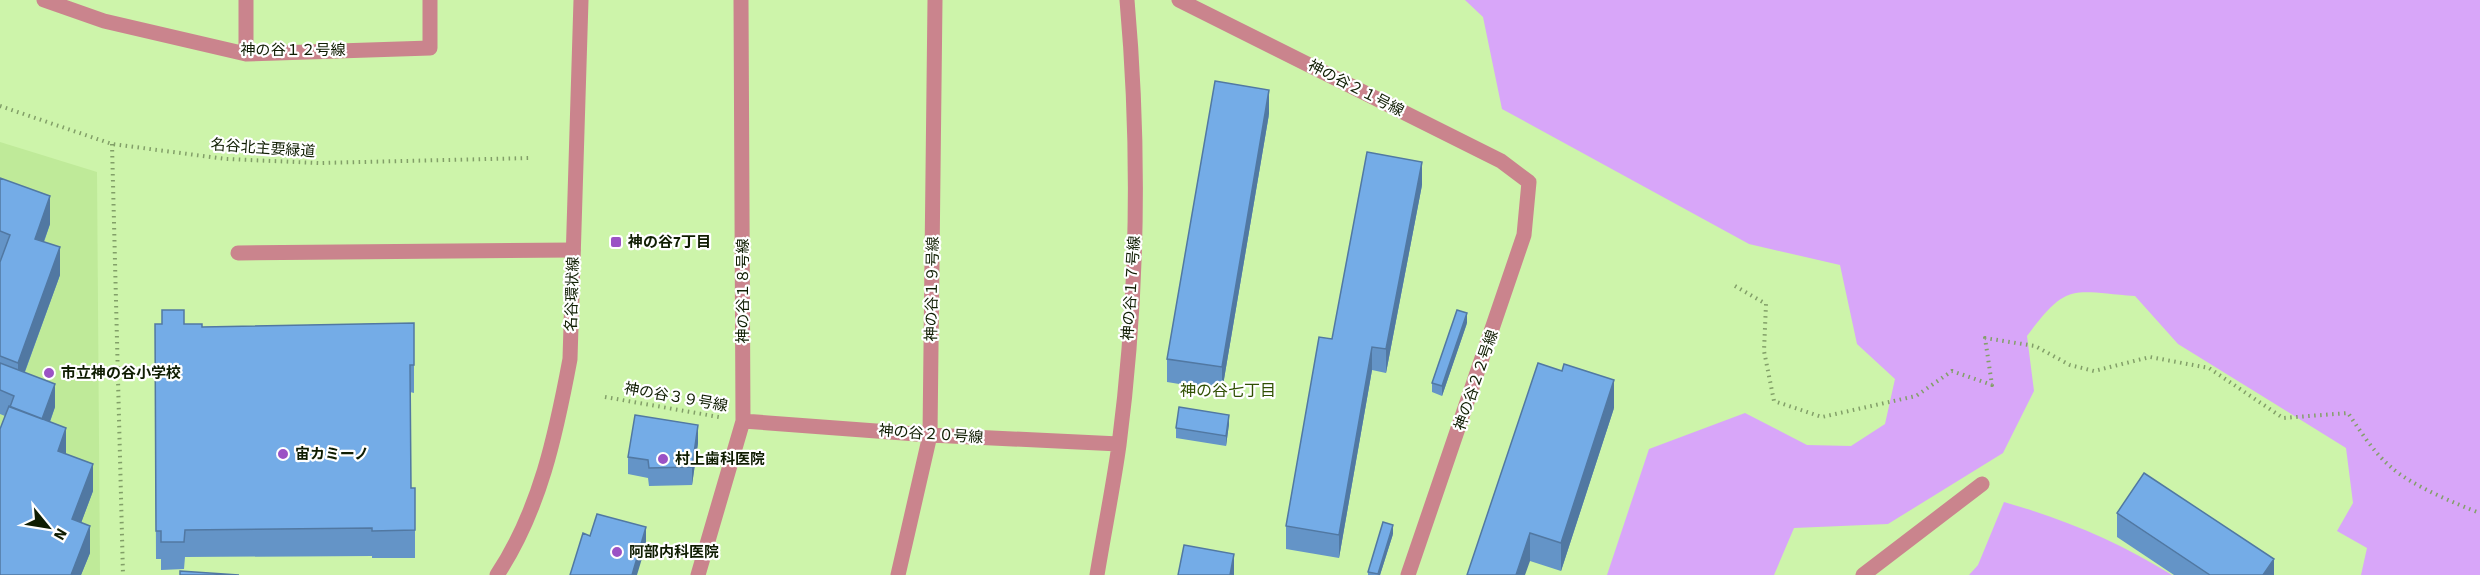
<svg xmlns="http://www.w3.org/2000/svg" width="2480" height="575" font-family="'Source Sans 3','Noto Sans JP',sans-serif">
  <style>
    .built { fill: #bfea99 }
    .green { fill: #d8a6f9 }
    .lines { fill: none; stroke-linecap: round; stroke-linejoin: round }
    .path { stroke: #829f68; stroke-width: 4; stroke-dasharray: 1.5 4.5; stroke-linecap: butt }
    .minor { stroke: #ca848d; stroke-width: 15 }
    .tertiary { stroke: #ca848d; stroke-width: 15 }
    .wall { fill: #6494c7 }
    .shaded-wall { fill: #5178a2 }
    .building { fill: #74ace7; stroke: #5178a2; stroke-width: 1.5 }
    .poi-dot { fill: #9b52c5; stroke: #fff; stroke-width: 2 }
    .labels { text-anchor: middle; stroke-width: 4.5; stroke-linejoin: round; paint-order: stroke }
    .street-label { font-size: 15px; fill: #0f1d02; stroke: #fff }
    .poi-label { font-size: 15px; font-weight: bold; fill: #0f1d02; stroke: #fff; text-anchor: start }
    .neighbourhood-label { font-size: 16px; fill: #305003; stroke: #fff }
  </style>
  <rect width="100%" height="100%" fill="#cdf4aa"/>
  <path class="built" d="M0,142l97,30 3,403h-100z"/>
  <path class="green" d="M1465,0h1015v575h-119l6,-27 -30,-17 16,-28 -7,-55 -168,-104 -43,-48c-64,-5 -68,-14 -108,40l7,55 -31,62 -115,71 -94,4 -20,47h-167l42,-126 96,-36 62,32 44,1 34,-22 10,-45 -38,-35 -17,-79 -91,-21 -247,-135 -19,-92z
    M2004,502c60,17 115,40 168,73h-203l9,-10z"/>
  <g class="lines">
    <path class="path" d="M0,106l112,38 114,15 93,4 212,-5
      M112,144l11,431
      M1735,286l31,18 -2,47 10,50 48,16 94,-21 36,-25 40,14 -7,-47 50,8 35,19 24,6 56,-14 59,11 74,50 65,-5c13,19 26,40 44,55 19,17 64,36 88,45
      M605,397l114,20"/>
    <path class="minor" d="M44,0l60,21 142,33 184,-6v-48
      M1179,0l322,161 28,21 -5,53 -116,340
      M246,54v-54
      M238,253l335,-3
      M743,421l187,14 189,9
      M698,575l45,-154 -2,-421
      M898,575l32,-140 5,-435
      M1097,575c7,-43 16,-87 22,-130 19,-147 21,-298 8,-445
      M1863,575l119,-91"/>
    <path class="tertiary" d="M497,575c43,-65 59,-141 73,-216l11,-359"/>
  </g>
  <path class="wall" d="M1269,114l-47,277 -55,-9v-23z
    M0,178l50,46 -6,18 16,33 -35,97 30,35 -5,15 16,32 27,37 -12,32 9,30 -9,22h-81v-146l5,-13 -5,-2v-152l1,-3h-1z
    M1422,185l-36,188 -14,-3 -33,188 -53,-9v-23l46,-187z
    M414,323v70l-4,-1 1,96h4v70h-43v-2l-187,1 -1,12 -23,1v-11h-5l-1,-235h29l18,3z
    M1467,323l-25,73 -10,-4v-9z
    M1614,408l-53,163 -31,-10 -63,14z
    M1229,424l-3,22 -50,-8v-10z
    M698,443l-6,42 -43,1 -1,-8 -20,-4v-17z
    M2117,513l157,62h-100l-57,-38z
    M1393,534l-13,41h-12v-3z"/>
  <path class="shaded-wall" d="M1269,90v24l-47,277v-24z
    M1422,162v23l-36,188v-24z
    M50,196v28l-15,42v-27z
    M60,247v28l-42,115v-27z
    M1467,313v10l-25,73v-10z
    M1372,347v23l-33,188v-23z
    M1614,380v28l-53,163v-28z
    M55,384v23l-14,39v-24z
    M1229,415v9l-3,22v-10z
    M698,425v18l-6,42v-18z
    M66,428v28l-8,-5z
    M93,464v27l-21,56v-28z
    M1393,525v9l-13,41h-2z
    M90,526v27l-9,22h-10z
    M646,527v18l-9,30h-5z
    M1530,533v28l-5,14h-9z
    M1234,554v21h-4z
    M2274,559v16h-11z"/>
  <path class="building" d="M1215,81l54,9 -47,277 -55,-8z
    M1367,152l55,10 -36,187 -14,-2 -33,188 -53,-9 33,-189 13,2z
    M0,178l50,18 -15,43 25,8 -42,116 -18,-7v-94l10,-27 -10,-4z
    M162,310h22v14h18v3l212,-4v42h-4l1,123h4v42l-43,1v-3l-187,2 -1,12h-23v-11h-5l-1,-207h7z
    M1457,310l10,3 -25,73 -10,-3z
    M0,363l55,21 -13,35 -32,-12 4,-11 -14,-6z
    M1538,363l24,8 2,-7 50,16 -53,163 -31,-10 -14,42h-49z
    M9,406l57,22 -8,23 35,13 -21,55 18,7 -19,49h-71v-146z
    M1179,407l50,8 -3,21 -50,-8z
    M635,415l63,10 -6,42 -43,1 -1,-8 -20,-3z
    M2144,473l130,86 -11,16h-53l-93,-62z
    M597,514l49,13 -14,48h-62l13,-42 7,3z
    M1383,522l10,3 -15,49 -10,-2z
    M1184,545l50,9 -4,21h-52z
    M180,571l59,4h-59z"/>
  <g class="poi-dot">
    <rect x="610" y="236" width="12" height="12" rx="3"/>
    <circle cx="49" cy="373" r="6"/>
    <circle cx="283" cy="454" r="6"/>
    <circle cx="663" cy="459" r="6"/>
    <circle cx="617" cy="552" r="6"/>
  </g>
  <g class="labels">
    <g class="street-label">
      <text x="293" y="55">神の谷１２号線</text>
      <text transform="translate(1356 88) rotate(27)" y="5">神の谷２１号線</text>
      <text transform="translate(263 148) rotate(4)" y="5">名谷北主要緑道</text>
      <text transform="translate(1131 288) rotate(-86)" y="5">神の谷１７号線</text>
      <text transform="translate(932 289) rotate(-89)" y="5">神の谷１９号線</text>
      <text transform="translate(743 291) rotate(-90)" y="5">神の谷１８号線</text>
      <text transform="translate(572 294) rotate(-88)" y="5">名谷環状線</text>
      <text transform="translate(1476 380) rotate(-71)" y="5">神の谷２２号線</text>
      <text transform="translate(676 397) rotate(10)" y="5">神の谷３９号線</text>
      <text transform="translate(931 434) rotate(4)" y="5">神の谷２０号線</text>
    </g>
    <g class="poi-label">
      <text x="628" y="247">神の谷7丁目</text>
      <text x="61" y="378">市立神の谷小学校</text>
      <text x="295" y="459">宙カミーノ</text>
      <text x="675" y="464">村上歯科医院</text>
      <text x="629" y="557">阿部内科医院</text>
    </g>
    <g class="neighbourhood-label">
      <text x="1228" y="396">神の谷七丁目</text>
    </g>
  </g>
  <g transform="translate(48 527) rotate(120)" stroke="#ffffff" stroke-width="4.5" paint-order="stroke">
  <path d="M0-4.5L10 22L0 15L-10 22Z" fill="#0f1d02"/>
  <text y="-9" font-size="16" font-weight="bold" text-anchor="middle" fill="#0f1d02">N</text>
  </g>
</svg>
